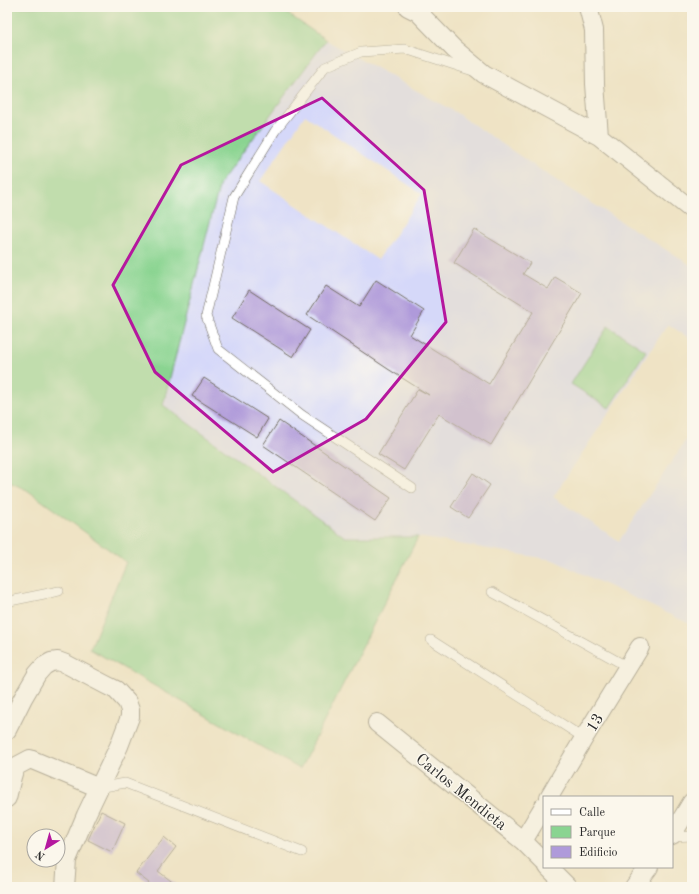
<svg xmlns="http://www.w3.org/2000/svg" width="699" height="894" font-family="'Old Standard TT',serif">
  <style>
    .built { fill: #d5d8f9; fill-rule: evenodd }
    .green { fill: #8ad491; stroke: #5a805e }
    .building { fill: #af9ada }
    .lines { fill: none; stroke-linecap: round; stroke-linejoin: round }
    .lane-casing { stroke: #706b61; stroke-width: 10 }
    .street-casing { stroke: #706b61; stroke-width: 20 }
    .lane { stroke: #fff; stroke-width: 9 }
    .street { stroke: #fff; stroke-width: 18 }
    .marked { fill: none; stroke: #b5179e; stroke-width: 3; stroke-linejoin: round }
    .labels { text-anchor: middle; stroke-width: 3; stroke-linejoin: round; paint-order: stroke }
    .street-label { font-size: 16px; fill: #2b2b2b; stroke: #fbf7ec }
  </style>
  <rect width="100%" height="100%" fill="#fbf7ec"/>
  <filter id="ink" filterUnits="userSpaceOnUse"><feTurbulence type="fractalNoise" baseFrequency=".025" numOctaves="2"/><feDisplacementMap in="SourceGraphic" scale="8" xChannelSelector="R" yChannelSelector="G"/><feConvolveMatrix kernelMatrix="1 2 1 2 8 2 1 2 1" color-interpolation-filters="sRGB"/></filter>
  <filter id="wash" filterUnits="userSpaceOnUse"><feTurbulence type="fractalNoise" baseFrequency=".012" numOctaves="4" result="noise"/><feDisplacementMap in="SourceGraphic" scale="16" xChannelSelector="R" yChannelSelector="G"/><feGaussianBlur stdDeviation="0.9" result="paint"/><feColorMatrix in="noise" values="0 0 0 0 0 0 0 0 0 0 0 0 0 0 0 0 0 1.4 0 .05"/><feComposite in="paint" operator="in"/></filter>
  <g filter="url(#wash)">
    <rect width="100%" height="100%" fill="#efe3c5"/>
    <path class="built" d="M326,40l129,72 108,73 129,81v74l-24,-16 -115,173 66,44 73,-110v194l-139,-65 -135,-23h-73l-182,-132 57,-222zM305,115l117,79 -44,66 -118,-79z"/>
    <path class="green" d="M7,7h271l48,33 -106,143 -57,222 182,132h73l-118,232 -210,-120 36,-87 -99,-72 -20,-9z
      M608,326l38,25 -37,57 -38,-24z"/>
    <g id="blocks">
      <path class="building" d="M474,229l56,34 -7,11 25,15 7,-12 27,16 -91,152 -52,-31 -35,56 -26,-16 40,-65 11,6 -41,-26 -81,-54 19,-29 33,21 17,-27 48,31 -14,24 79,49 44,-72 -79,-49z
        M249,290l61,40 -17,27 -61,-39z
        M204,378l64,41 -11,18 -65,-41z
        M279,421l112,77 -16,23 -112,-76z
        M473,473l17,12 -22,33 -17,-11z
        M101,811l24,12 -13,29 -24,-12z
        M164,837l12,10 -18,24 21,16h-33l3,-4 -13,-10z"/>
    </g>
  </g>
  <g filter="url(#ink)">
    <use href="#blocks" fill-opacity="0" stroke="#706b61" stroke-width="1"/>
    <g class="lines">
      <defs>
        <path id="lane" d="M412,488l-110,-73 -84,-66 -12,-33 28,-119 41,-66 50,-64 36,-15 44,-3 68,22
          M492,592l136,75
          M7,600l3,1 49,-10
          M431,640l153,98
          M99,788l26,-5 177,69
          M672,837l20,-1"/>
        <path id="street" d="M408,7l10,5 36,37 30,25 115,62 93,74
          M588,7l6,23 1,54 4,52
          M377,723l146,118 21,21
          M7,730l16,-32 14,-24 7,-8 7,-4 7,-1 8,3 40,21 10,5 11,12 3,8v7l-11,29 -33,69 -19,45 -2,27
          M549,797l35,-59 56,-91
          M7,798l5,-21 3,-10 15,-8 69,29
          M672,835l20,-33
          M523,841l21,-35
          M548,867l20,20
          M634,887l15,-20"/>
      </defs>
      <use href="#lane" class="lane-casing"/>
      <use href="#street" class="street-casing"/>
      <use href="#lane" class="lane"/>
      <use href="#street" class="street"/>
    </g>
  </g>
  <path d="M0 0H699V894H0ZM322,98l102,92 22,132 -80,97 -93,53 -118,-100 -42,-87 68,-120z" fill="#efe3c5" fill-opacity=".55" fill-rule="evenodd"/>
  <path class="marked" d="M322,98l102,92 22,132 -80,97 -93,53 -118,-100 -42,-87 68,-120z"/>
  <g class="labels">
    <g class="street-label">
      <text transform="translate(594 722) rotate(-58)" y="6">13</text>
      <text transform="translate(462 791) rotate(39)" y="6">Carlos Mendieta</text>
    </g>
  </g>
  <rect width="699" height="894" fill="none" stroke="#fbf7ec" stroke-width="24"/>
  <rect x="543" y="796" width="130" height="72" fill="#fbf7ec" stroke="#a8a59f"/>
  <rect x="551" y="809" width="20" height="6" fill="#ffffff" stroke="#a8a59f"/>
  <text x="579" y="816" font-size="12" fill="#2b2b2b">Calle</text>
  <rect x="551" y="826" width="20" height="12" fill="#8ad491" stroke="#a8a59f"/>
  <text x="579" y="836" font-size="12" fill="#2b2b2b">Parque</text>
  <rect x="551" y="846" width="20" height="12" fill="#af9ada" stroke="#a8a59f"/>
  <text x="579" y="856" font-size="12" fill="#2b2b2b">Edificio</text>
  <g transform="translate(46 848) rotate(217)"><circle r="19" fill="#fbf7ec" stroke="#a8a59f"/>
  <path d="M0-3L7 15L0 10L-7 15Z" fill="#b5179e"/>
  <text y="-6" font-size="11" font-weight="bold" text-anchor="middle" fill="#2b2b2b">N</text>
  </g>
</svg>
